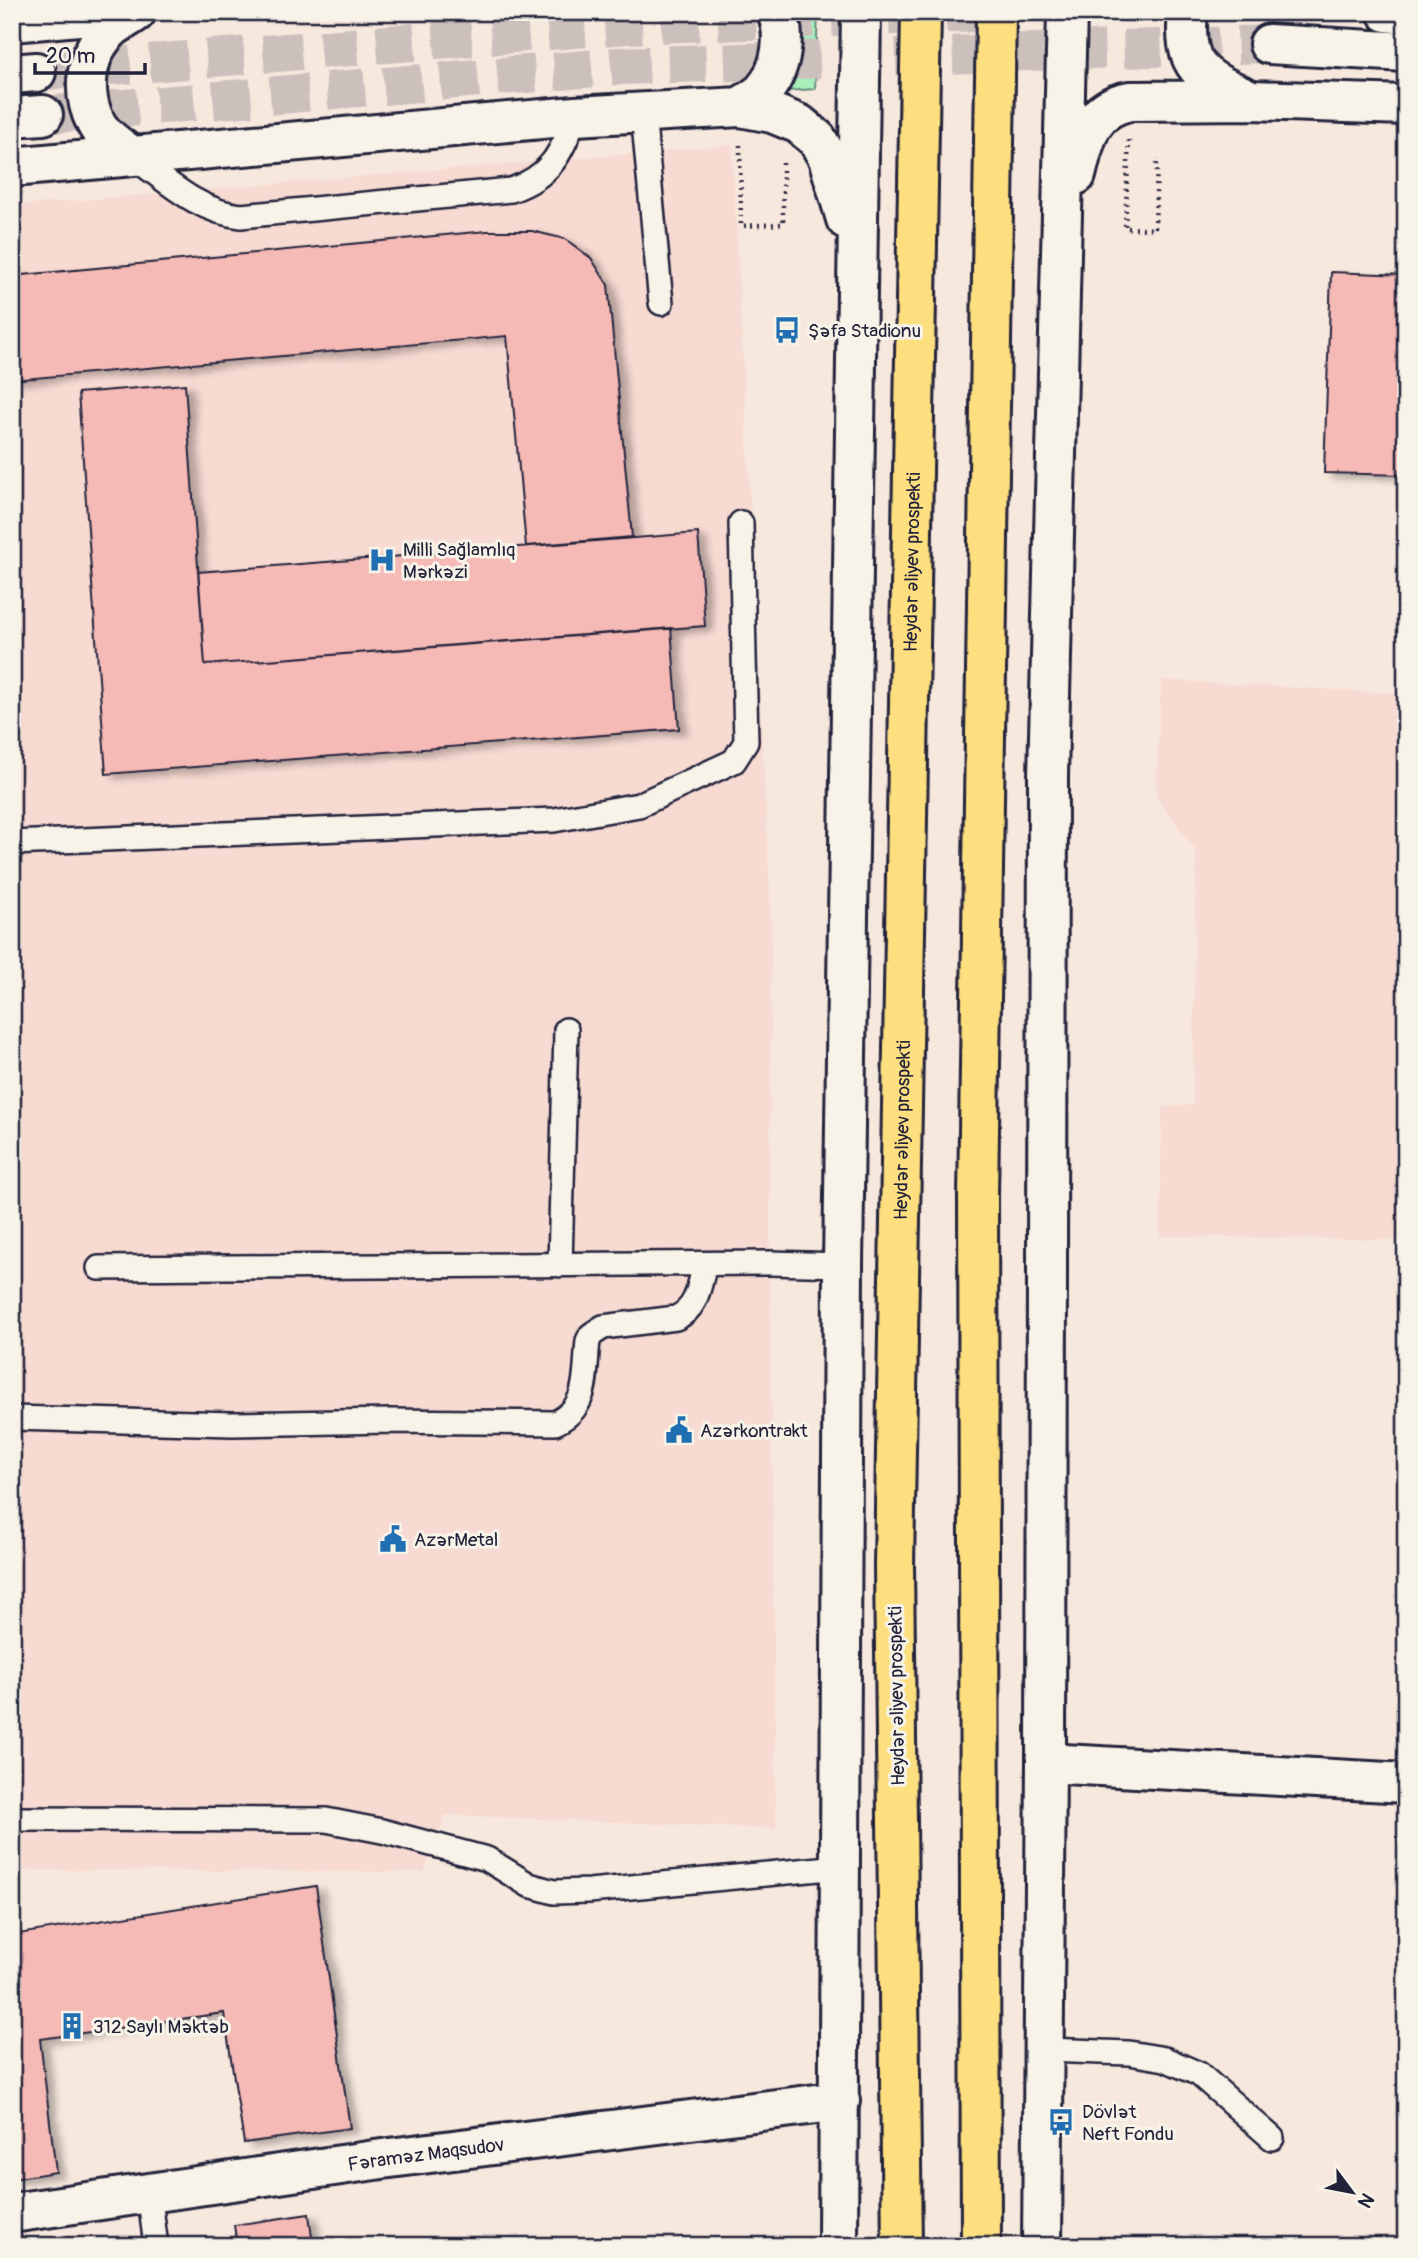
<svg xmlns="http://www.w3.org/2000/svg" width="1418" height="2258" font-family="Pangolin,sans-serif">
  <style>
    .built { fill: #f7dad2 }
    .green { fill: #a8efbc; stroke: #65887c; stroke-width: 2 }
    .building { fill: #f6bab6; stroke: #22223b; stroke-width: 2; filter: url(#shadow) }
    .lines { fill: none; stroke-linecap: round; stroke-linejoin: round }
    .secondary-tunnel { stroke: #ccc0bd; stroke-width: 38; stroke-dasharray: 38 19; stroke-linecap: butt }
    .lane-casing { stroke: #22223b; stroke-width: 28 }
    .street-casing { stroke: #22223b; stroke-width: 44 }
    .secondary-casing { stroke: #22223b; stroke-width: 44 }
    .highway-casing { stroke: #22223b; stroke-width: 44 }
    .path { stroke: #22223b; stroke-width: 4.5; stroke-dasharray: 2 5; stroke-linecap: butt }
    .lane { stroke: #f7f3e8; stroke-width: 23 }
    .street { stroke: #f7f3e8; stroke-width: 38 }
    .secondary { stroke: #f7f3e8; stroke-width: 38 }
    .highway { stroke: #fedf80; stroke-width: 38 }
    .labels { text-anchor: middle; stroke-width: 6; stroke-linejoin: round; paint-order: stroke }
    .poi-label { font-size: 19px; fill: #22223b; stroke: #f7f3e8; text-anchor: start }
    .street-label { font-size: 19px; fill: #22223b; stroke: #f7f3e8 }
  </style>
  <defs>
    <filter id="shadow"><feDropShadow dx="8" dy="4.5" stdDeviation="3.5" flood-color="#0004"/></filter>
  </defs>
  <rect width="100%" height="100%" fill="#f7e8de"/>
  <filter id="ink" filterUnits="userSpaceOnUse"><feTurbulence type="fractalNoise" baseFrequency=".0143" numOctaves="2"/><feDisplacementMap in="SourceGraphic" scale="14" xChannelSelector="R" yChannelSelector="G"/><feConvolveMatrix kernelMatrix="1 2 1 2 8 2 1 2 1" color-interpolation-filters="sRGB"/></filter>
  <g filter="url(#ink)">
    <path class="built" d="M732,145l39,768 -1,350 6,566 -331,-14 -21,57 -412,-2v-1664z
      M1161,680l245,14v546l-246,-4 2,-129 31,-2 3,-254 -40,-55z"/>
    <path class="green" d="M798,12h20l-3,77 -27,2c12,-28 15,-49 10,-79z"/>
    <path class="building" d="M487,231h45l33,8 26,19 17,27 24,252 -106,9 -19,-210 -495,44v-104z
      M1331,272l75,3v200l-82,-2z
      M185,384l20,281 466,-37 8,101 -573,45 -28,-381z
      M698,533l7,93 -500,39 -7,-93z
      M316,1886l34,242 -106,15 -20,-130 -184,26 16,133 -44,7v-244z
      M309,2214l4,32h-76l-3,-21z"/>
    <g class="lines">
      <path class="secondary-tunnel" d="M36,72l592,-47 385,-13
        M43,115l577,-49 649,-22"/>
      <defs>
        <path id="lane" d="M643,113l18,190
          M132,156c34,24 66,56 109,60l270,-26c39,-13 51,-37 64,-74
          M12,843l542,-23 85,-15 95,-44 12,-19 -5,-219
          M560,1265l6,-235
          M99,1268l671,-5 73,2
          M12,1418l220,6 158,-3 165,2c35,-16 29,-48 33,-82l3,-6 12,-8 73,-9c22,-10 23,-32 29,-54
          M12,1819l314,1 56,11 105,28 42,26 25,7 35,-1 251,-24
          M1044,2050l85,3 36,6 34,15 73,64
          M149,2192l7,54"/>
        <g id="street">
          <path d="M1046,1763l360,20"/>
          <path id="s1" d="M12,2213l370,-54 458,-58"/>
        </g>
        <path id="secondary" d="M1188,12c-6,55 13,65 59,86
          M1387,12l19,2
          M12,22l110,-10
          M1269,44l137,8
          M12,74l24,-2
          M740,107c8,-5 17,-10 23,-16 18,-20 24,-54 14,-79
          M12,117l31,-2
          M132,156c-13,-9 -29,-19 -36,-33 -16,-31 -11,-73 17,-96 7,-5 16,-10 23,-15
          M12,167l563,-51 165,-9 32,6 27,11 18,15 11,19 18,61
          M1076,175c9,-35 13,-67 54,-74l122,-1 154,5
          M838,2246l5,-981 18,-1253
          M1042,2246l4,-483 2,-987 19,-764"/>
        <g id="highway">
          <path id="s2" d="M902,2246l-8,-680 27,-1554"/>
          <path d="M981,2246l-3,-1049 18,-1185"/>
        </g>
      </defs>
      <use href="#lane" class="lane-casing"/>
      <use href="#street" class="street-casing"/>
      <use href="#secondary" class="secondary-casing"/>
      <use href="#highway" class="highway-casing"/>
      <path class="path" d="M1129,140l-4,88 30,1 2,-71
        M740,145l1,81 42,-2v-63"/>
      <use href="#lane" class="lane"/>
      <use href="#street" class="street"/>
      <use href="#secondary" class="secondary"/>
      <use href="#highway" class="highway"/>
    </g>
  </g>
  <defs>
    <symbol id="bus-bare" viewBox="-9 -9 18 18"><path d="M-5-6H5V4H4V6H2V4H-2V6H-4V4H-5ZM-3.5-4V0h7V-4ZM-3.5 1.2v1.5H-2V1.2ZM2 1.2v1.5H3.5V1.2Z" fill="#1f6fb2" stroke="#f7f3e8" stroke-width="2.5" paint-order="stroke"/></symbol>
    <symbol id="hospital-bare" viewBox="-9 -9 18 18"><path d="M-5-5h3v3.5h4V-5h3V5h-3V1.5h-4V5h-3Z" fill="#1f6fb2" stroke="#f7f3e8" stroke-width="2.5" paint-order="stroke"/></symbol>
    <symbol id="civic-bare" viewBox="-9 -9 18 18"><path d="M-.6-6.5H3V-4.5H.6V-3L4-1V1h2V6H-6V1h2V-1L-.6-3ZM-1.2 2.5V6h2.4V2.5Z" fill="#1f6fb2" stroke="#f7f3e8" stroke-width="2.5" paint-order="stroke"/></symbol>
    <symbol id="building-bare" viewBox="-9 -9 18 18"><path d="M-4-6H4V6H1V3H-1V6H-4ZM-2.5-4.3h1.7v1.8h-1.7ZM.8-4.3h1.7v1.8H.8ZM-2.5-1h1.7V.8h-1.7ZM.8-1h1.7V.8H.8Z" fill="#1f6fb2" stroke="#f7f3e8" stroke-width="2.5" paint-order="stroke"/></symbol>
  </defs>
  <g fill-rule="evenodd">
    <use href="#bus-bare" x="768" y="311" width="38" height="38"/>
    <use href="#hospital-bare" x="363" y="541" width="38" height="38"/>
    <use href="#civic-bare" x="660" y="1411" width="38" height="38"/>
    <use href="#civic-bare" x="374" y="1520" width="38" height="38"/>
    <use href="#building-bare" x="53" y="2007" width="38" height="38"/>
    <use href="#bus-bare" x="1042" y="2103" width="38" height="38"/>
  </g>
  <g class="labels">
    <g class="poi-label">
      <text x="808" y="337">Şəfa Stadionu</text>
      <text x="403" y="556">Milli Sağlamlıq<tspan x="403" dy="22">Mərkəzi</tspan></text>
      <text x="700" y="1437">Azərkontrakt</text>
      <text x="414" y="1546">AzərMetal</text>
      <text x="93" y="2033">312 Saylı Məktəb</text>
      <text x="1082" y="2118">Dövlət<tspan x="1082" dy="22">Neft Fondu</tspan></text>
    </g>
    <g class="street-label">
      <text dy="7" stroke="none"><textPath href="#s2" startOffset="1684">Heydər Əliyev prospekti</textPath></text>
      <text dy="7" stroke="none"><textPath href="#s2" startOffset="1116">Heydər Əliyev prospekti</textPath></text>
      <text transform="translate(896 1696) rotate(-91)" y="7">Heydər Əliyev prospekti</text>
      <text dy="7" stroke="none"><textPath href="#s1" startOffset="418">Fəraməz Maqsudov</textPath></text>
    </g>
  </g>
  <rect width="1418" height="2258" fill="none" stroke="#f7f3e8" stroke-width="42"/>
  <rect x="21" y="21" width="1376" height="2216" fill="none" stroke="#22223b" stroke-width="2.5" filter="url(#ink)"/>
  <g transform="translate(1352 2192) rotate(122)" stroke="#f7f3e8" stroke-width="5" paint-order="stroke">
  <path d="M0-5L12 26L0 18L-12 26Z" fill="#22223b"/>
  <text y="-10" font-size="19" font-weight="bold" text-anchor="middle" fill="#22223b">N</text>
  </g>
  <path d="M35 63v10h110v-10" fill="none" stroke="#22223b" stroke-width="3.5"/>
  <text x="46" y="63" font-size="21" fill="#22223b" stroke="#f7f3e8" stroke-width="5" paint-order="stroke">20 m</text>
</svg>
